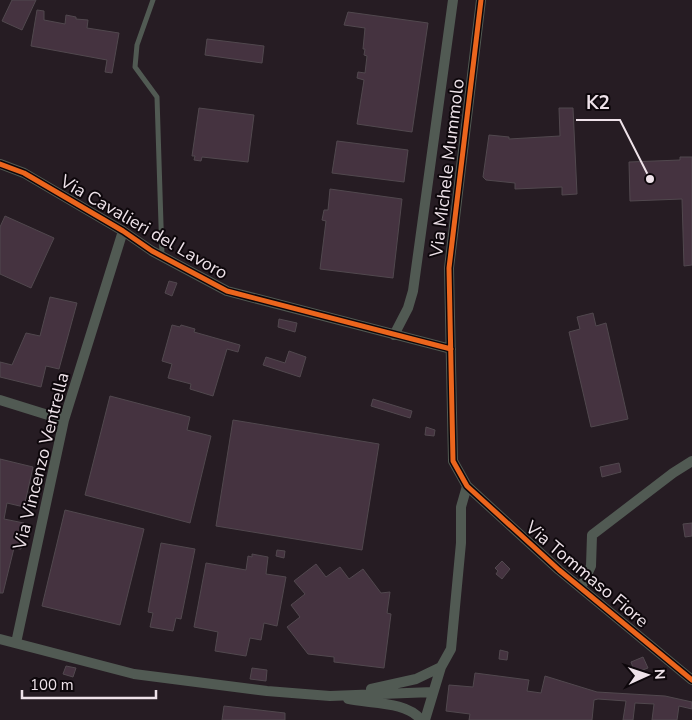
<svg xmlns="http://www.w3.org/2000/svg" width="692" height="720" font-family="'Nunito Sans',sans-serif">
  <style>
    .building { fill: #453340; stroke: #51484e }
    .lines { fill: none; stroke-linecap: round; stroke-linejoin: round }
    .service { stroke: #515a53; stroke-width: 5 }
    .minor { stroke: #515a53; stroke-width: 10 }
    .cycleway-casing { stroke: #0d070b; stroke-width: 8 }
    .cycleway { stroke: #eb651d; stroke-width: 5 }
    .labels { text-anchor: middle; stroke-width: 4; stroke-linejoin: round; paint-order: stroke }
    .street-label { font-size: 18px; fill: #eee2e9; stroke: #0d070b }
    .leader { fill: none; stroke: #eee2e9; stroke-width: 2 }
    .callout-dot { fill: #eee2e9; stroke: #0d070b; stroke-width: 2 }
    .callout-label { font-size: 19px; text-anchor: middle; font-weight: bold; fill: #eee2e9; stroke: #0d070b; stroke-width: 4; stroke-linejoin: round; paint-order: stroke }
  </style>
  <rect width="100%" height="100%" fill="#261c23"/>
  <path class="building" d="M12,0h24l-14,30 -20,-9z
    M37,10l7,1v9l21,4 1,-9 10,2v2l12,1 -1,8 32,5 -7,40 -7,-1 2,-12 -76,-14z
    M348,12l80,11 -16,109 -55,-8 7,-44 -7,-2 1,-6 7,1 2,-17 -3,-1 1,-6h-2l2,-21 -21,-3z
    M207,39l57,7 -2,17 -57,-8z
    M199,108l55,7 -6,47 -46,-5 -1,4 -7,-1 1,-4h-3z
    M559,108h14l4,86 -15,1v-8l-47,2v-6l-29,-3 -3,-3 6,-42 20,2v2l51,-3z
    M337,141l71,9 -4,32 -72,-9z
    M680,157h12v108l-8,1 -2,-67 -52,2 -1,-39 51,-2z
    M330,189l72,10 -9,79 -73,-9 6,-48 -4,-1 2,-10h4z
    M5,216l49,22 -23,50 -31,-14v-47z
    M169,281l8,2 -5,13 -7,-3z
    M50,297l27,6 -18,66 -13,-3 -5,21 -41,-10v-15l12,3 14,-32 14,3z
    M593,313l3,13 10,-3 22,96 -37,8 -22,-95 11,-3 -3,-12z
    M279,319l18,4 -2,9 -17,-5z
    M172,325l8,2 1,-2 14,4 -1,3 46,13 -2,7 -11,-3 -14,47 -23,-7 1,-5 -23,-6 4,-14 -10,-3z
    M289,351l17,6 -6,20 -37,-12 3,-8 19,6z
    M110,396l80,21 -3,13 24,6 -21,87 -105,-28z
    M373,399l39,12 -2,7 -39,-12z
    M233,420l146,24 -17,106 -146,-24z
    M426,427l9,3 -1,6 -9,-1z
    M0,459l33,8 -9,40 -17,-4 -3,16 20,4 -4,18h2l-1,8 -7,-1 -11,45h-3z
    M619,463l2,9 -19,5 -2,-10z
    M65,510l79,19 -24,96 -78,-19z
    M692,523v13l-7,1 -2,-13z
    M161,543l34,6 -14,70 -5,-1 -3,13 -23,-4 3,-14 -5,-1z
    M277,550l8,1 -1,7 -8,-2z
    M252,554l16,3 -2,17 20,3 -9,49 -13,-3 -3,17 -11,-2 -4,18 -31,-5 3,-19 -24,-5 12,-64 40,7 2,-14 4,1z
    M502,561l8,8 -8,10 -6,-5 2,-3 -3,-3z
    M316,564l10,13 14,-10 9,12 14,-10 18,24 9,-1 -3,21 4,1 -7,54 -50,-6v-5l-26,-3 -21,-27 13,-10 -9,-12 14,-11 -11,-13z
    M500,650l8,2 -1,8 -8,-1z
    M643,657l5,11 -13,5 -4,-11z
    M66,666l10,2 -3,9 -10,-3z
    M252,668l15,2 -1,11 -16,-2z
    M475,673l54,7 -2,11 14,2 4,-17 52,16 68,4 27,6v7l-13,-3 -2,14h-25l2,-16 -19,-1 -2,17h-10l3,-19 -28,-2 -4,1 -2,20h-123l1,-6 -24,-3 3,-26 24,2z
    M224,706l61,7v7h-63z"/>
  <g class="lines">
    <path class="service" d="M153,0l-16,45 -2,22 22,30 5,159"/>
    <path class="minor" d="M481,0l-32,268 4,193 14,25 92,84 133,110
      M0,164l24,9 99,58 29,20 75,40 224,58
      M394,335l14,-27 5,-17 40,-291
      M0,400l64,20
      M581,588l10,-22 1,-31 81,-62 19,-12
      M0,639l134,35 133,17 63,5 103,-4
      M16,643l48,-223 59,-189
      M371,689l45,-10 25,-12
      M348,699c21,5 59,2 73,21
      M425,720l16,-53 10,-18 10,-106v-36l6,-21"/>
    <defs>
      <path id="cycleway" d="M481,0l-32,268 4,193 14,25 92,84 133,110
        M0,164l24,9 99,58 29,20 75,40 224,58"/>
    </defs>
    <use href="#cycleway" class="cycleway-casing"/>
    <use href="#cycleway" class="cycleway"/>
  </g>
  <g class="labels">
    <g class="street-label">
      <text transform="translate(447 168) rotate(-83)" y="6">Via Michele Mummolo</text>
      <text transform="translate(144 227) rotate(30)" y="6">Via Cavalieri del Lavoro</text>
      <text transform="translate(41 461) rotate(-76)" y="6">Via Vincenzo Ventrella</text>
      <text transform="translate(587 574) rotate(40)" y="6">Via Tommaso Fiore</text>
    </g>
  </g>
  <path class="leader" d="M650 179L620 120H576"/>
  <circle class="callout-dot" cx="650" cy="179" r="5"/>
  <g class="callout-label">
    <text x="598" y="109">K2</text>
  </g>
  <g transform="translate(647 675) rotate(87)" stroke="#0d070b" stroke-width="4" paint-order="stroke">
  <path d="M0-4L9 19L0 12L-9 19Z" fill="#eee2e9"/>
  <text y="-8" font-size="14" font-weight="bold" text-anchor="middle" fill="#eee2e9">N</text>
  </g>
  <path d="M22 690v8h134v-8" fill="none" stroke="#eee2e9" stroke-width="2.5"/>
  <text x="30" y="690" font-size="15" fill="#eee2e9" stroke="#0d070b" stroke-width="4" paint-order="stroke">100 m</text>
</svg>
